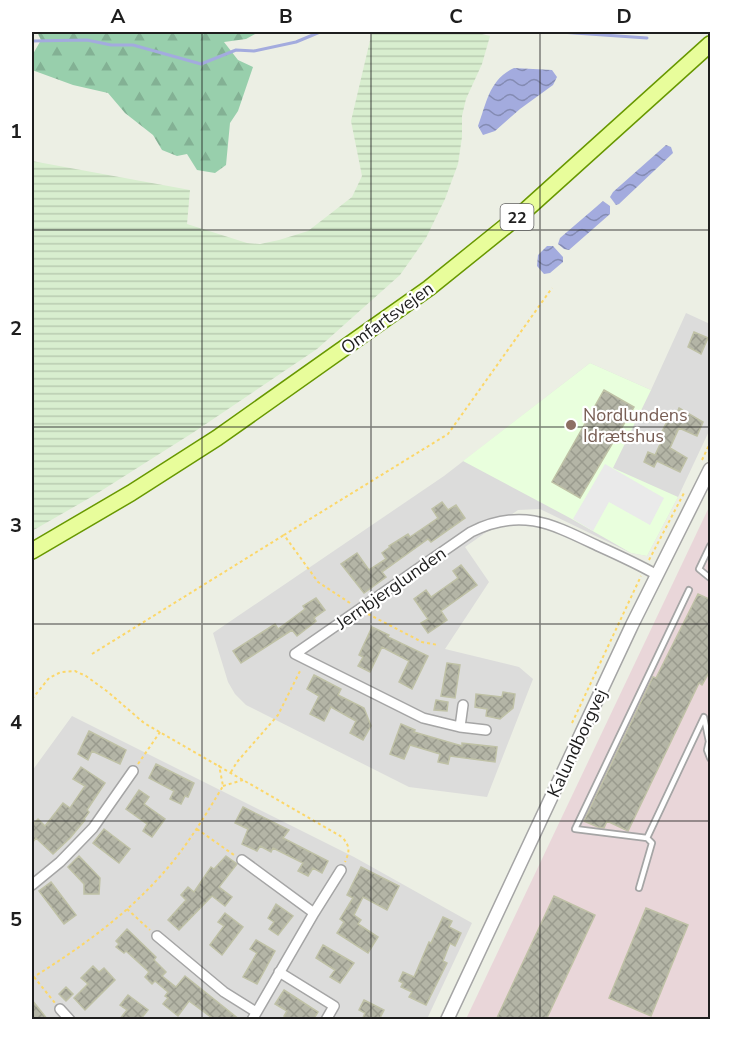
<svg xmlns="http://www.w3.org/2000/svg" width="742" height="1051" font-family="'Nunito Sans',sans-serif">
  <style>
    .residential { fill: #dcdcdb }
    .industrial { fill: #e9d6d9 }
    .education { fill: #e9ffdd }
    .farmland { fill: url(#farmland-rules) }
    .forest { fill: url(#forest-firs) }
    .parking { fill: #eaeaea }
    .water { fill: url(#water-waves) }
    .lines { fill: none; stroke-linecap: round; stroke-linejoin: round }
    .stream { stroke: #a3abde; stroke-width: 3 }
    .building { fill: url(#building-cross-hatch); stroke: #bfc1a6; stroke-width: 1.5 }
    .service-casing { stroke: #a5a5a5; stroke-width: 8 }
    .minor-casing { stroke: #a5a5a5; stroke-width: 12 }
    .tertiary-casing { stroke: #a5a5a5; stroke-width: 15 }
    .primary-casing { stroke: #689800; stroke-width: 18 }
    .path { stroke: #fcd768; stroke-width: 2; stroke-dasharray: 3 3; stroke-linecap: butt }
    .service { stroke: #fff; stroke-width: 4.5 }
    .minor { stroke: #fff; stroke-width: 9 }
    .tertiary { stroke: #fff; stroke-width: 12 }
    .primary { stroke: #e8fd9b; stroke-width: 15 }
    .grid { fill: none; stroke: #1e1e1e; stroke-width: 1.5; stroke-opacity: 0.55 }
    .education-dot { fill: #8d6e63; stroke: #fff; stroke-width: 2 }
    .labels { text-anchor: middle; stroke-width: 4.5; stroke-linejoin: round; paint-order: stroke }
    .shield { fill: #fff; stroke: #626262; stroke-width: 1.5 }
    .shield-label { font-size: 16px; font-weight: bold; fill: #1e1e1e }
    .street-label { font-size: 18px; fill: #1e1e1e; stroke: #fff }
    .education-label { font-size: 18px; fill: #785e54; stroke: #fff; text-anchor: start }
    .neatline { fill: none; stroke: #1e1e1e; stroke-width: 2 }
    .grid-label { font-size: 20px; text-anchor: middle; font-weight: bold; fill: #1e1e1e }
  </style>
  <defs>
    <pattern id="farmland-rules" width="6" height="5" patternUnits="userSpaceOnUse" patternTransform="scale(1.5)"><rect width="6" height="5" fill="#d8eecf"/><path d="M0 2.5h6" fill="none" stroke="#b9ccb1"/></pattern>
    <pattern id="forest-firs" width="22" height="20" patternUnits="userSpaceOnUse" patternTransform="scale(1.5)"><rect width="22" height="20" fill="#98cfac"/><path d="M5 1l3.5 6h-7zM16 11l3.5 6h-7z" fill="#83b194"/></pattern>
    <pattern id="water-waves" width="16" height="10" patternUnits="userSpaceOnUse" patternTransform="scale(1.5)"><rect width="16" height="10" fill="#a3abde"/><path d="M0 5q4-4 8 0t8 0" fill="none" stroke="#848bb3"/></pattern>
    <pattern id="building-cross-hatch" width="8" height="8" patternUnits="userSpaceOnUse" patternTransform="scale(1.5)"><rect width="8" height="8" fill="#b4b5a6"/><path d="M0 0l8 8M0 8l8-8" fill="none" stroke="#9a9b8e"/></pattern>
  </defs>
  <rect width="100%" height="100%" fill="#ecefe4"/>
  <path class="residential" d="M686,313l24,11v105l-32,68 -31,59 -16,-3 -91,-44 -22,1 -53,37 24,35 -44,67 74,18 14,12 -46,118 -78,-10 -163,-82 -11,-11 -7,-12 -15,-49 231,-157 146,-113 61,27z
    M72,716l282,141 118,66 -45,96 -395,1v-249z"/>
  <path class="industrial" d="M710,505v514h-244z"/>
  <path class="education" d="M590,363l61,27 -38,78 65,29 -31,59 -16,-3 -61,-35 -107,-57z"/>
  <path class="farmland" d="M372,32h102l16,4 -8,28 -16,35 -4,17v21l-4,27 -13,35 -19,39 -26,37 -83,74 -123,83 -101,64 -61,35v-370l158,29 -3,34 60,19 13,1 19,-4 29,-9 44,-34 10,-21 -11,-55z"/>
  <path class="forest" d="M37,32h222l-13,7 -22,3 14,18 15,7 -15,44 -8,12 -4,42 -11,8 -18,-3 -10,-16 -10,2 -15,-6 -9,-15 -28,-22 -17,-20 -35,-8 -41,-15 1,-16 8,-14z"/>
  <path class="parking" d="M605,464l59,34 -14,27 -41,-23 -16,29 -20,-12z"/>
  <path class="water" d="M514,68l38,2 5,7 -4,8 -33,24 -25,22 -12,4 -5,-9c9,-24 11,-46 36,-58z
    M666,145l5,2 2,6 -54,51 -3,1 -6,-8 3,-5z
    M603,201l7,5v8l-41,36 -5,-1 -6,-5 2,-6z
    M547,246h6l10,11v5l-13,11 -6,1 -7,-8 1,-11z"/>
  <g class="lines">
    <path class="stream" d="M560,32l87,6
      M32,41l55,-1 24,5h22l68,19 35,-14 18,1 42,-9 24,-10"/>
  </g>
  <path class="building" d="M694,332l14,6 -7,16 -13,-7z
    M604,390l30,17 -54,91 -28,-16z
    M679,408l24,14 -6,14 -18,-8 -9,20 17,10 -7,14 -23,-11 -3,6 -10,-5 4,-10 7,3 8,-17 -3,-2 8,-17 6,1z
    M442,502l6,8 8,-5 9,13 -34,24 -3,-3 -46,33 4,5 -22,16 -23,-29 16,-11 12,17 17,-11 -4,-6 8,-6 -1,-1 19,-12 2,3 28,-19 -6,-9z
    M461,565l16,20 -36,26 6,9 -19,13 -7,-10 7,-4 -14,-20 12,-9 5,7 27,-19 -5,-7z
    M698,594l13,6v69l-9,16 -3,-2 -71,148 -21,-10 -3,7 -6,-1 -14,-6 69,-144 3,1z
    M316,598l9,12 -11,8 2,3 -19,15 -5,-6 -51,33 -8,-12 42,-27 3,5 27,-20 -2,-3z
    M372,627l17,8 -1,2 40,19 -16,33 -13,-7 10,-21 -27,-14 -12,25 -12,-6 5,-9 -4,-2z
    M447,663l13,2 -5,33 -14,-2z
    M314,675l27,14 -3,6 26,13 7,18 -8,14 -13,-7 6,-12 -25,-14 -7,14 -14,-7 9,-18 -12,-7z
    M503,692l12,2 -2,14 -13,11 -14,-3 1,-7 -12,-2 1,-13 26,3z
    M436,700l12,2 -1,9 -13,-1z
    M401,724l14,6 -1,2 48,14v-3l35,4 -2,15 -45,-6 -2,8 -10,-2 2,-8 -30,-9 -6,14 -14,-5z
    M89,731l37,19 -6,14 -28,-13 -4,9 -10,-6z
    M156,764l38,19 -6,14 -3,-1 -4,8 -11,-5 4,-8 -25,-13z
    M81,767l24,16 -18,27 2,2 -5,7 1,1 -15,18 -17,16 -17,-16 -4,5v-18l6,-6 7,7 18,-23 7,5 15,-22 -12,-7z
    M139,790l10,7 -5,7 21,15 -13,18 -9,-6 4,-7 -21,-15z
    M243,807l46,23 -6,8 45,23 -6,12 -9,-5 -5,8 -10,-5 5,-8 -30,-15 -2,4 -11,-6 -3,5 -15,-7 6,-15 -13,-6z
    M104,829l26,20 -11,14 -26,-20z
    M79,856l21,22 -1,16h-15v-10l-16,-17z
    M226,856l11,8 -18,23 13,10 -7,9 -13,-10 -33,34 -11,-10 18,-20 -5,-5 7,-8 6,5 17,-25 3,2z
    M361,867l38,19 -12,24 -24,-13 -9,18 7,5 -3,4 20,13 -10,16 -31,-20 7,-11 -4,-3 13,-21 -6,-3z
    M51,882l25,33 -12,9 -25,-33z
    M554,896l41,19 -49,105h-50z
    M276,904l17,12 -15,19 -9,-6 5,-7 -6,-4z
    M646,908l42,17 -37,91 -42,-18z
    M225,913l18,14 -21,28 -12,-10 14,-19 -6,-4z
    M443,917l9,4 -3,6 12,6 -6,13 -5,-3 -7,18 4,2 -21,42 -17,-8 3,-5 -11,-5 2,-4 -4,-2 4,-9 11,5 15,-35 2,1z
    M127,929l29,28 -2,3 12,12 -4,4 14,11 9,-11 55,44h-25l-26,-19 -11,15 -15,-12 5,-6 -3,-2 3,-4 -13,-11 -3,3 -7,-7 4,-5 -23,-21 -2,2 -8,-6 3,-3 -3,-3z
    M256,940l19,11 -18,33 -14,-7 14,-24 -7,-4z
    M323,945l31,18 -14,20 -10,-6 5,-7 -19,-12z
    M93,966l6,6 5,-4 11,12 -30,30 -11,-12 14,-14 -7,-6z
    M66,987l7,7 -7,7 -7,-7z
    M284,990l34,22 -5,8h-24l-5,-4 3,-5 -12,-7z
    M128,995l20,15 -8,10h-21l8,-10 -7,-5z
    M32,1000l16,20h-16z
    M364,1000l20,10 -5,10h-17l3,-7 -6,-3z"/>
  <g class="lines">
    <defs>
      <path id="service" d="M710,546l-11,23 11,9
        M709,741l-2,9 3,8
        M647,838l-72,-9 114,-239
        M639,888l13,-45 -5,-5 57,-121 5,25"/>
      <path id="minor" d="M460,727l3,-22
        M486,730l-26,-3 -37,-9 -128,-64 176,-122c50,-25 81,-8 127,14 20,9 40,18 59,29
        M242,860l72,53 -62,107
        M32,885l28,-23 33,-34 40,-57
        M314,913l27,-43
        M157,936l67,56 32,20
        M279,972l55,34 -8,14
        M60,1009l10,11"/>
      <path id="tertiary" d="M447,1020l185,-395 78,-156"/>
      <path id="primary" d="M32,551l99,-58 86,-55 212,-150 98,-79 183,-165"/>
    </defs>
    <use href="#service" class="service-casing"/>
    <use href="#minor" class="minor-casing"/>
    <use href="#tertiary" class="tertiary-casing"/>
    <use href="#primary" class="primary-casing"/>
    <path class="path" d="M702,460l8,-17
      M649,560l35,-67
      M350,603l-32,-21 -34,-47 164,-101 104,-146
      M368,614l54,28 16,3
      M92,654l192,-119
      M32,699l17,-21 12,-6 14,-1 11,5 22,16 36,31 198,114c8,9 8,14 3,25
      M572,723l69,-147
      M138,764l22,-32
      M231,772l6,-10 41,-47 23,-46
      M223,786l20,-6
      M197,829l37,26
      M127,909l23,21
      M34,977l21,26
      M32,978c53,-33 103,-69 143,-119 18,-23 33,-48 48,-73l-4,-21"/>
    <use href="#service" class="service"/>
    <use href="#minor" class="minor"/>
    <use href="#tertiary" class="tertiary"/>
    <use href="#primary" class="primary"/>
  </g>
  <path class="grid" d="M202,32v988M371,32v988M540,32v988M32,230h678M32,427h678M32,624h678M32,821h678"/>
  <circle class="education-dot" cx="571" cy="425" r="6"/>
  <g class="labels">
    <rect class="shield" x="500.5" y="204" width="33" height="26" rx="4.5"/>
    <g class="shield-label">
      <text x="517" y="223">22</text>
    </g>
    <g class="street-label">
      <text transform="translate(387 318) rotate(-36)" y="6">Omfartsvejen</text>
      <text transform="translate(391 588) rotate(-35)" y="6">Jernbjerglunden</text>
      <text transform="translate(577 743) rotate(-65)" y="6">Kalundborgvej</text>
    </g>
    <g class="education-label">
      <text x="583" y="421">Nordlundens<tspan x="583" dy="21">Idrætshus</tspan></text>
    </g>
  </g>
  <rect width="742" height="1051" fill="none" stroke="#ffffff" stroke-width="66"/>
  <rect x="33" y="33" width="676" height="985" class="neatline"/>
  <g class="grid-label">
    <text x="118" y="23">A</text>
    <text x="286" y="23">B</text>
    <text x="456" y="23">C</text>
    <text x="624" y="23">D</text>
    <text x="16" y="138">1</text>
    <text x="16" y="335">2</text>
    <text x="16" y="532">3</text>
    <text x="16" y="729">4</text>
    <text x="16" y="926">5</text>
  </g>
</svg>
